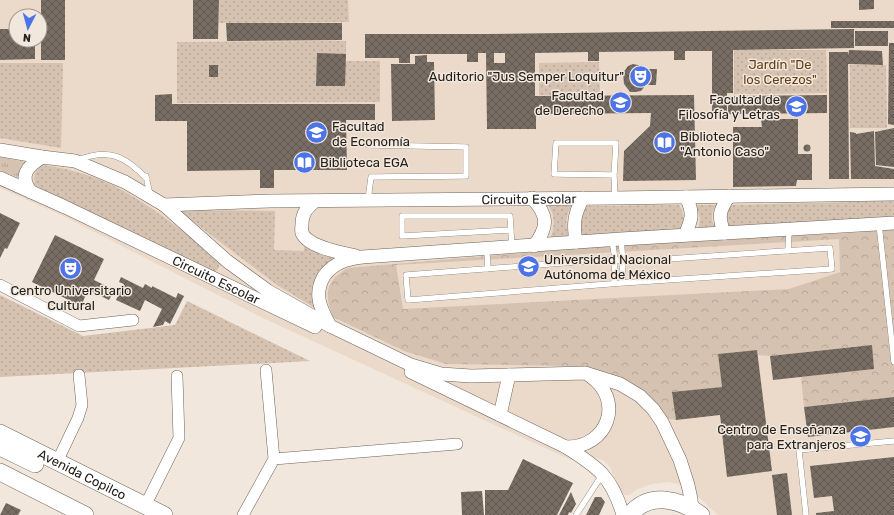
<svg xmlns="http://www.w3.org/2000/svg" width="894" height="515" font-family="Rubik,sans-serif">
  <style>
    .built { fill: #ebdac9; fill-rule: evenodd }
    .grass { fill: url(#grass-tufts) }
    .forest { fill: url(#forest-crowns); fill-rule: evenodd }
    .park { fill: url(#park-dots) }
    .building { fill: url(#building-cross-hatch); fill-rule: evenodd }
    .lines { fill: none; stroke-linecap: round; stroke-linejoin: round }
    .service-casing { stroke: #6d635a; stroke-width: 6 }
    .minor-casing { stroke: #6d635a; stroke-width: 12 }
    .tertiary-casing { stroke: #6d635a; stroke-width: 14 }
    .primary-casing { stroke: #6d635a; stroke-width: 18 }
    .service { stroke: #fff; stroke-width: 5.5 }
    .minor { stroke: #fff; stroke-width: 11 }
    .tertiary { stroke: #fff; stroke-width: 13 }
    .primary { stroke: #fff; stroke-width: 17 }
    .labels { text-anchor: middle; stroke-width: 3; stroke-linejoin: round; paint-order: stroke }
    .park-label { font-size: 13px; fill: #643f14; stroke: #f2e7dc }
    .poi-label { font-size: 13px; fill: #24201c; stroke: #f2e7dc; text-anchor: end }
    .street-label { font-size: 13px; fill: #24201c; stroke: #f2e7dc }
  </style>
  <defs>
    <pattern id="grass-tufts" width="24" height="20" patternUnits="userSpaceOnUse"><rect width="24" height="20" fill="#d5c2b0"/><path d="M3 7l-1-3M5 7V3M7 7l1-3M15 17l-1-3M17 17v-4M19 17l1-3" fill="none" stroke="#b7a697"/></pattern>
    <pattern id="forest-crowns" width="20" height="18" patternUnits="userSpaceOnUse"><rect width="20" height="18" fill="#d5c2b0"/><path d="M2 6a3 3 0 1 1 6 0M12 15a3 3 0 1 1 6 0" fill="none" stroke="#b7a697"/></pattern>
    <pattern id="park-dots" width="8" height="8" patternUnits="userSpaceOnUse"><rect width="8" height="8" fill="#d5c2b0"/><path d="M2 2h.1M6 6h.1" fill="none" stroke="#b7a697" stroke-width="1.8" stroke-linecap="round"/></pattern>
    <pattern id="building-cross-hatch" width="8" height="8" patternUnits="userSpaceOnUse"><rect width="8" height="8" fill="#776d63"/><path d="M0 0l8 8M0 8l8-8" fill="none" stroke="#615951"/></pattern>
  </defs>
  <rect width="100%" height="100%" fill="#f2e7dc"/>
  <path class="built" d="M0,0h894v515h-176l-27,-25 -14,-6 -8,-2 -17,2 -14,5 -9,6h-5l-3,-2 -11,-26 -7,-7 -10,-3 -22,3 -306,-141 -206,-105 -59,-26zM16,16h24v24h-24z"/>
  <path class="grass" d="M0,157l25,5 -5,7v9l-20,-8z"/>
  <path class="forest" d="M894,229v168l-90,10 -3,-30 73,-8 -3,-24 -101,11 -12,-1 -1,-5 -39,4 4,33 -49,5 3,28 -17,-3 -49,-36 -37,-15 -127,-2 -42,-13 -71,-34c-9,-23 -8,-36 15,-49l302,-26 200,-9zM839,239l1,33 -51,17 -386,20 -7,-44z"/>
  <path class="park" d="M219,0h129l1,22 -130,1z
    M346,41v20h34v41l-203,1v-61z
    M734,50h92l1,43 -93,1z
    M599,62l1,32 -61,1v-32z
    M0,63h63l-2,85 -61,-10z
    M850,65h36l1,63h-37z
    M42,165c24,3 46,9 68,19 38,18 74,49 109,74 2,9 -1,14 -10,16l-175,-89 1,-12z
    M894,201v18l-166,10c-3,-11 -4,-16 5,-24z
    M679,205c6,9 6,17 2,27l-99,5 -2,-17 5,-14z
    M696,205h20c-6,9 -5,16 0,25l-18,1 2,-12z
    M549,206h22c-6,12 -6,21 -1,33l-20,1c4,-12 6,-22 -1,-34z
    M178,210l97,1 -1,39 30,1v-7l40,13 -12,4 -17,47 -38,-23z
    M0,295l83,41 92,-11 12,-24 123,60 -310,16z"/>
  <path class="building" d="M41,0h24v60h-24z
    M193,0h26l-1,39h-25z
    M859,0h15v9l-15,1z
    M831,21h63v7h-63z
    M226,23h116v17l-115,1z
    M0,29h16v11h17l2,1v18l-35,1z
    M854,29v19l-121,2v43h-6v21h-15v-63h-27v9h-11v-9l-75,1v9h-11v-9l-53,1v43l159,-1 2,85 -73,1 1,-30 26,-25 1,-13 -115,1v15h-49l-1,-76h-8v9h-11v-8h-57v9h-11v-5h-34v-24h121zM494,53h11v10h-11z
    M855,31h33v15h-33z
    M889,43h5v82l-6,-1z
    M849,50l33,1 1,14 -35,-1 1,115h-20v-127h19v4z
    M317,53l29,1 -1,32h-29z
    M427,55v7h7l1,58 -43,1 -1,-57h24v-8z
    M633,64l5,1 7,4h12l-1,16h-10l-5,6 -6,1h-5l-6,-8 -1,-11 5,-7z
    M209,65h9v12h-9z
    M172,94v10h203v16h-29l1,50h-73v18h-14v-18l-73,1v-50h-32v-26z
    M827,95v18l-99,1v-18z
    M761,119h37v35h14v26h-15l-1,6 -63,1v-60h29z
    M373,123h11v9h-11z
    M894,128v39l-18,-2 -1,-33z
    M874,131l1,35 19,3v10h-43l-1,-47 6,1v1z
    M803.5 148a3.5 3.5 0 1 1 7 0a3.5 3.5 0 1 1-7 0Z
    M0,213l20,10 -13,26 -2,-1 -5,10z
    M55,235l49,24 -10,21 20,10 -5,10 -21,-10 -7,16 -49,-24z
    M121,277l22,11 2,-4 7,4v-2l24,12 2,-5 6,3 -14,28 -5,-3 -2,4 -10,2 9,-18 -17,-9 -5,11 -24,-11 8,-16 -5,-2z
    M872,345l2,24 -101,11 -3,-24z
    M757,350l15,121 -45,6 -7,-62 -44,5 -4,-28 50,-5 -4,-33z
    M894,397v30l-86,10 -4,-30z
    M894,457v58h-78v-2l18,-2 -2,-15 -18,2 -4,-32z
    M523,459l50,24 -16,32h-72v-25h23z
    M787,473l5,42h-15l-5,-40z
    M482,491l2,24h-22l-1,-23z
    M571,492l5,12 -5,9 -2,-1 -1,3h-9z
    M595,497h6l4,5 -6,13h-13z
    M6,503l15,7 -3,5h-18z"/>
  <g class="lines">
    <defs>
      <path id="service" d="M368,145l98,2v29l-95,1 -3,23
        M78,160c31,-12 47,-4 69,19
        M614,175l-60,-1 2,-31h60l-2,32 1,23
        M146,176l4,19
        M879,224l15,138
        M511,230l-109,6v-20h108l2,31
        M621,239l2,23 -1,21
        M612,240l3,19 -1,25
        M830,248l2,21 -210,14 -214,17 -2,-25 209,-16 8,3z
        M788,251l1,-22
        M487,254l1,15
        M576,515l26,-40
        M806,515l-7,-65 95,-9"/>
      <path id="minor" d="M0,285l79,41 54,-6
        M266,370l8,89
        M274,459l183,-15
        M57,462l21,-44 4,-13 -3,-30
        M145,506l34,-68 -2,-62
        M243,515l31,-56"/>
      <g id="tertiary">
        <path d="M0,150l42,7 33,4 50,21 39,23 63,56 41,30 62,35 81,39 30,9 30,2 114,-3 35,11 20,12 13,13 9,13 18,38 8,25 3,14 1,16"/>
        <path id="s1" d="M0,178l65,29 250,120"/>
        <path d="M31,192c-13,-16 -3,-26 11,-35"/>
        <path d="M532,198c17,18 16,29 2,48"/>
        <path d="M315,201c-8,7 -13,12 -13,23 0,3 -1,7 0,9 7,15 41,20 54,23"/>
        <path id="s2" d="M164,205l106,-4 345,-3 279,-4"/>
        <path d="M724,233c-6,-17 -5,-22 5,-37"/>
        <path d="M685,235c7,-16 9,-22 1,-38"/>
        <path d="M576,242c-3,-18 -2,-28 7,-44"/>
        <path d="M330,326c-9,-17 -17,-31 -6,-50 5,-7 12,-12 20,-15 5,-2 12,-3 18,-4l259,-18 273,-16"/>
        <path d="M411,372l155,75c32,20 46,30 57,68"/>
        <path d="M500,415l9,-40"/>
        <path d="M566,447c42,1 59,-47 24,-71"/>
      </g>
      <g id="primary">
        <path id="s3" d="M0,433l164,82"/>
        <path d="M0,447l35,17"/>
        <path d="M0,472l85,43"/>
        <path d="M630,515c19,-24 50,-16 71,0"/>
      </g>
    </defs>
    <use href="#service" class="service-casing"/>
    <use href="#minor" class="minor-casing"/>
    <use href="#tertiary" class="tertiary-casing"/>
    <use href="#primary" class="primary-casing"/>
    <use href="#service" class="service"/>
    <use href="#minor" class="minor"/>
    <use href="#tertiary" class="tertiary"/>
    <use href="#primary" class="primary"/>
  </g>
  <defs>
    <symbol id="theatre-disc" viewBox="-11 -11 22 22"><circle r="9.5" fill="#4c73e7" stroke="#f2e7dc"/><path d="M-5-5.5Q0-4 5-5.5V0Q5 5 0 6Q-5 5-5 0ZM-3.3-2.5H-1v1.5H-3.3ZM1-2.5H3.3v1.5H1ZM-2.8 1Q0 5.5 2.8 1Z" fill="#fff"/></symbol>
    <symbol id="university-disc" viewBox="-11 -11 22 22"><circle r="9.5" fill="#4c73e7" stroke="#f2e7dc"/><path d="M0-5L7-2L0 1L-7-2ZM-4 1L0 2.5L4 1V4Q0 6-4 4Z" fill="#fff"/></symbol>
    <symbol id="library-disc" viewBox="-11 -11 22 22"><circle r="9.5" fill="#4c73e7" stroke="#f2e7dc"/><path d="M-6-4Q-3-5.5-.7-3.5V5Q-3 3-6 4ZM6-4Q3-5.5 .7-3.5V5Q3 3 6 4Z" fill="#fff"/></symbol>
  </defs>
  <g fill-rule="evenodd">
    <use href="#theatre-disc" x="628" y="64" width="25" height="25"/>
    <use href="#university-disc" x="608" y="90" width="25" height="25"/>
    <use href="#university-disc" x="784" y="94" width="25" height="25"/>
    <use href="#university-disc" x="304" y="120" width="25" height="25"/>
    <use href="#library-disc" x="652" y="130" width="25" height="25"/>
    <use href="#library-disc" x="292" y="150" width="25" height="25"/>
    <use href="#university-disc" x="516" y="254" width="25" height="25"/>
    <use href="#theatre-disc" x="58" y="256" width="25" height="25"/>
    <use href="#university-disc" x="848" y="424" width="25" height="25"/>
  </g>
  <g class="labels">
    <g class="park-label">
      <text x="780" y="69">Jardín "De<tspan x="780" dy="15">los Cerezos"</tspan></text>
    </g>
    <g class="poi-label">
      <text x="624" y="81">Auditorio "Jus Semper Loquitur"</text>
      <text x="604" y="100">Facultad<tspan x="604" dy="15">de Derecho</tspan></text>
      <text x="780" y="104">Facultad de<tspan x="780" dy="15">Filosofía y Letras</tspan></text>
      <text x="332" y="131" text-anchor="start">Facultad<tspan x="332" dy="15">de Economía</tspan></text>
      <text x="680" y="141" text-anchor="start">Biblioteca<tspan x="680" dy="15">"Antonio Caso"</tspan></text>
      <text x="320" y="167" text-anchor="start">Biblioteca EGA</text>
      <text x="544" y="264" text-anchor="start">Universidad Nacional<tspan x="544" dy="15">Autónoma de México</tspan></text>
      <text x="71" y="295" text-anchor="middle">Centro Universitario<tspan x="71" dy="15">Cultural</tspan></text>
      <text x="846" y="434">Centro de Enseñanza<tspan x="846" dy="15">para Extranjeros</tspan></text>
    </g>
    <g class="street-label">
      <text dy="5" stroke="none"><textPath href="#s2" startOffset="365">Circuito Escolar</textPath></text>
      <text dy="5" stroke="none"><textPath href="#s1" startOffset="239">Circuito Escolar</textPath></text>
      <text dy="5" stroke="none"><textPath href="#s3" startOffset="92">Avenida Copilco</textPath></text>
    </g>
  </g>
  <g transform="translate(28 28) rotate(186)"><circle r="19" fill="#f2e7dc" stroke="#a0978f"/>
  <path d="M0-3L7 15L0 10L-7 15Z" fill="#4c73e7"/>
  <text y="-6" font-size="11" font-weight="bold" text-anchor="middle" fill="#24201c">N</text>
  </g>
</svg>
